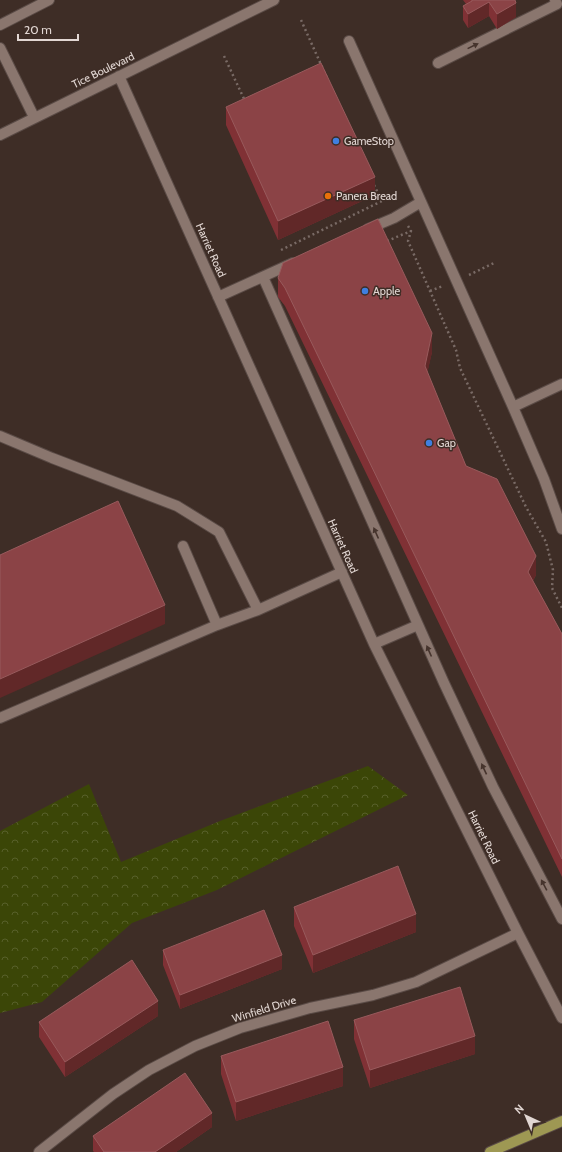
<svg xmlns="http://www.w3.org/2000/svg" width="562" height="1152" font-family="Cabin,sans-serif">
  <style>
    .forest { fill: url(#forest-crowns) }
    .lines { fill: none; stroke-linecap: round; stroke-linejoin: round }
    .minor-casing { stroke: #5a4b46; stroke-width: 12 }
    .major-casing { stroke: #5a4b46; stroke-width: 12 }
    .path { stroke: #796a65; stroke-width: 2.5; stroke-dasharray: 2 3; stroke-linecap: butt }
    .minor { stroke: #8a766e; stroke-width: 10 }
    .major { stroke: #9e9853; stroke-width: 10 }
    .wall { fill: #803135 }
    .shaded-wall { fill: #612828 }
    .building { fill: #8b4346; stroke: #985a5c }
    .oneway { fill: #46342d }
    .shop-dot { fill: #3f7fe0; stroke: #3e2d26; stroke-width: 1.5 }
    .food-dot { fill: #e8710a; stroke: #3e2d26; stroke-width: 1.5 }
    .labels { text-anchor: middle; stroke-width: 3; stroke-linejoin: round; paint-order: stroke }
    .street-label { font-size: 11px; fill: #e2d7d3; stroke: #3e2d26 }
    .poi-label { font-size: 11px; fill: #e2d7d3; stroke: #3e2d26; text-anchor: start }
  </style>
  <defs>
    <pattern id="forest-crowns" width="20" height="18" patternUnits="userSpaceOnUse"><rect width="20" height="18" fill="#3b4607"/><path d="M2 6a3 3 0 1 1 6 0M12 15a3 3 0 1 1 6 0" fill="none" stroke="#57602a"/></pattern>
  </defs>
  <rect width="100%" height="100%" fill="#3e2d26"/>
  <path class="forest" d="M368,766l40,29 -191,95 -85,33 -90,79 -42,11v-182l89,-47 32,78 99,-41z"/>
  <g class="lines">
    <defs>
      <path id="minor" d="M0,25l49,-25
        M349,41l164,366 31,72 18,50
        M0,48l34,69
        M438,63l119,-59 -2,-4
        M119,76l255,568 144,289 44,85
        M0,135l274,-135
        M368,229l26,-11 27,-16
        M263,277l181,406 49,104 69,132
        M218,297l75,-34
        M513,407l49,-23
        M0,436l52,22 125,48 42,26 39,78 84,-38
        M183,546l34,79 41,-15
        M374,644l44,-19
        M0,718l217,-93
        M39,1152l74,-58 36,-24 46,-24 45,-18 70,-20 63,-13 43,-13 102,-49"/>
      <path id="major" d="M490,1152l72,-31"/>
    </defs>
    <use href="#minor" class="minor-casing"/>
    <use href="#major" class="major-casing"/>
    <path class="path" d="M301,20l26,58
      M224,56l21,45
      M374,185l8,16 12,-6 2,4
      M408,226l3,5 -3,10 48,109 4,18 66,139 20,35 7,28 -1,18 10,20
      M387,241l24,-10
      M281,250l101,-49
      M469,275l27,-13
      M430,291l13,-5"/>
    <use href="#minor" class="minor"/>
    <use href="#major" class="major"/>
  </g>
  <path class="wall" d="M463,0h52l1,17 -19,12 -8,-13 -21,12 -5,-8v-14l3,-2z
    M226,107l149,88 -97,45 -52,-115z
    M278,278l154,74 -5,21 39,93 70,109 -3,6 29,53v243l-277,-571 -7,-9z
    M294,907l122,25 -103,41 -19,-47z
    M163,950l119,19 -102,40 -17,-44z
    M158,1016l-93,61 -26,-40v-15z
    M354,1020l121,34 -105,34 -16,-49z
    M221,1056l122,30 -107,35 -15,-47z
    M212,1127l-36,25h-82l-1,-1v-15z"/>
  <path class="shaded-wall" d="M489,2v14l-21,12v-14z
    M516,3v14l-19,12v-15z
    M375,177v18l-97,45v-19z
    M432,333v19l-7,32v-18z
    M536,556v19l-8,15v-18z
    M165,605v19l-165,74v-19z
    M416,914v18l-103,41v-18z
    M282,955v14l-102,40v-14z
    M158,1001v15l-93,61v-15z
    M475,1036v18l-105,34v-18z
    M343,1067v19l-107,35v-19z
    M212,1113v14l-36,25h-21z"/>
  <path class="building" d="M472,0h43l1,3 -19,11 -8,-12 -21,12 -5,-8 9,-5z
    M321,63l54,114 -97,44 -52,-114z
    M378,219l54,114 -7,33 41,100 31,13 39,77 -8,16 34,62v225l-277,-571 -7,-10 5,-15z
    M118,501l47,104 -165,74v-124z
    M398,866l18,48 -103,41 -19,-48z
    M264,910l18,45 -102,40 -17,-45z
    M132,960l26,41 -93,61 -26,-40z
    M460,987l15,49 -105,34 -16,-50z
    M328,1021l15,46 -107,35 -15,-46z
    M185,1073l27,40 -57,39h-51l-11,-16z"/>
  <defs><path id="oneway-solid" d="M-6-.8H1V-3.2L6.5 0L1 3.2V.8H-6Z"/></defs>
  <g class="oneway">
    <use href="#oneway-solid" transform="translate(473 46) rotate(-26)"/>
    <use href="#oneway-solid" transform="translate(376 533) rotate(-114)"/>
    <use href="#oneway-solid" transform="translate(429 651) rotate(-114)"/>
    <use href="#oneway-solid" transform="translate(484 769) rotate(-115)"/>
    <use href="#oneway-solid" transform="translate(544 885) rotate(-118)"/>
  </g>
  <g class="shop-dot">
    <circle cx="336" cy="141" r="4"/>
    <circle cx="365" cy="291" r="4"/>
    <circle cx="429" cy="443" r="4"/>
  </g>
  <circle class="food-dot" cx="328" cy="196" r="4"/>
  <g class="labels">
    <g class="street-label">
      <text transform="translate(103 70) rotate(-26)" y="4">Tice Boulevard</text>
      <text transform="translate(211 250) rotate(66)" y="4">Harriet Road</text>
      <text transform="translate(343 546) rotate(66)" y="4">Harriet Road</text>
      <text transform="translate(484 837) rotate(64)" y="4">Harriet Road</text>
      <text transform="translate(264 1009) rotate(-17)" y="4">Winfield Drive</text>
    </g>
    <g class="poi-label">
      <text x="344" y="145">GameStop</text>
      <text x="336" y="200">Panera Bread</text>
      <text x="373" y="295">Apple</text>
      <text x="437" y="447">Gap</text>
    </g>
  </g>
  <g transform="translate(526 1116) rotate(316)" stroke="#3e2d26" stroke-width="3" paint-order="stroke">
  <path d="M0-3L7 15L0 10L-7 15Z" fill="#e2d7d3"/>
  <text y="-6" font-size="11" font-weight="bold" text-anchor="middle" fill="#e2d7d3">N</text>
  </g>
  <path d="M18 34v6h60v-6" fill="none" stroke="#e2d7d3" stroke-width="2"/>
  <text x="24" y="34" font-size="12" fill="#e2d7d3" stroke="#3e2d26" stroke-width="3" paint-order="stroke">20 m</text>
</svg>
